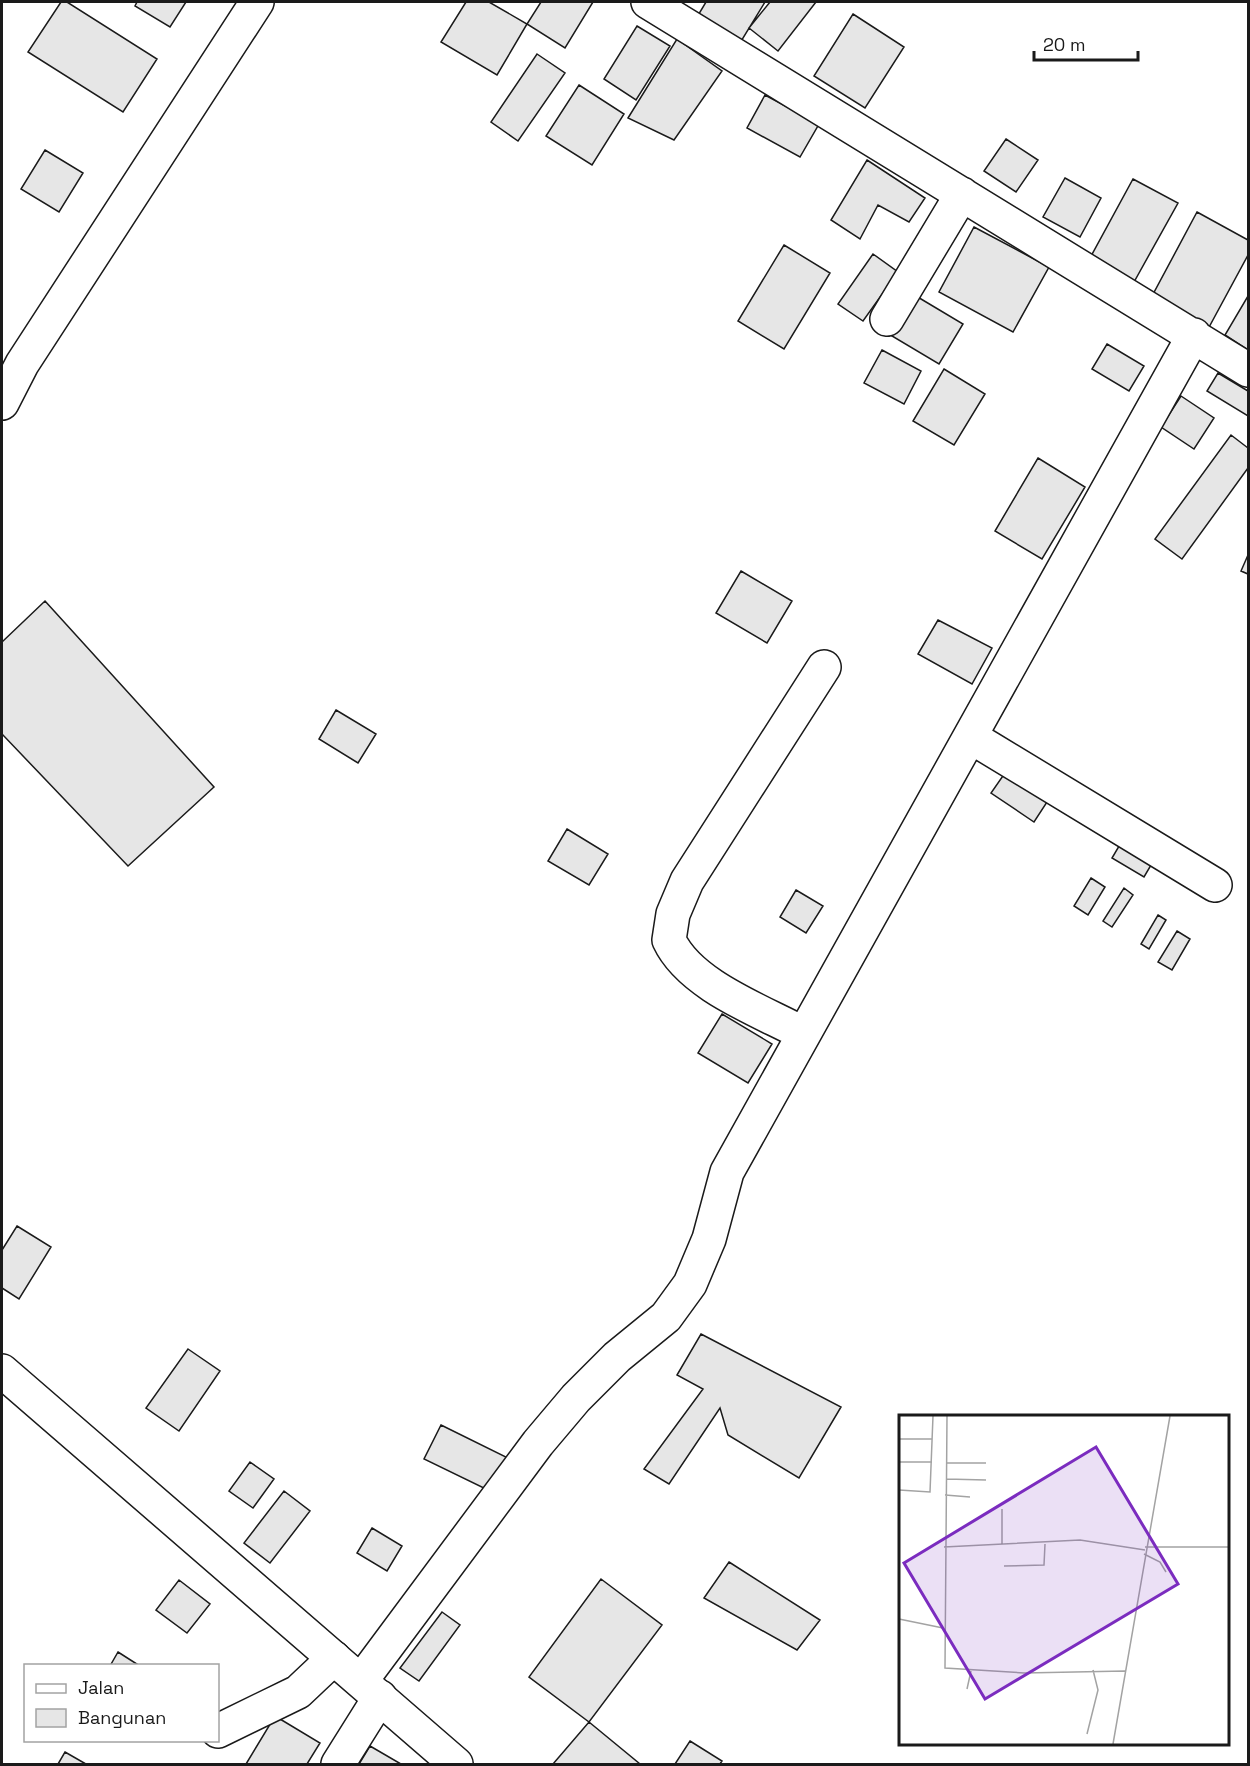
<svg xmlns="http://www.w3.org/2000/svg" width="1250" height="1766" font-family="'Space Grotesk',sans-serif">
  <style>
    .building { fill: #e6e6e6; stroke: #1a1a1a; stroke-width: 1.5 }
    .lines { fill: none; stroke-linecap: round; stroke-linejoin: round }
    .minor-casing { stroke: #1a1a1a; stroke-width: 36 }
    .major-casing { stroke: #1a1a1a; stroke-width: 36 }
    .minor { stroke: #fff; stroke-width: 33 }
    .major { stroke: #fff; stroke-width: 33 }
    .inset-road { fill: none; stroke: #a3a3a3; stroke-width: 1.5 }
    .view { fill: #7b2cbf; fill-opacity: 0.15; stroke: #7b2cbf; stroke-width: 3 }
    .inset-edge { fill: none; stroke: #1a1a1a; stroke-width: 3 }
  </style>
  <rect width="100%" height="100%" fill="#fff"/>
  <path class="building" d="M61,2h6l90,57 -34,53 -95,-60z
    M137,2h49l-16,25 -35,-21z
    M466,2h23l38,22 -30,51 -56,-33z
    M541,2h52l-28,46 -38,-24z
    M706,2h59l-25,41 -43,-26z
    M770,2h46l-38,49 -29,-23z
    M853,14l51,33 -39,61 -51,-32z
    M637,26l33,20 -34,54 -32,-21z
    M677,39l45,32 -48,69 -46,-22z
    M537,54l28,19 -47,68 -27,-19z
    M579,85l45,29 -32,51 -46,-29z
    M765,95l54,29 -19,33 -53,-29z
    M1006,139l32,21 -22,32 -32,-21z
    M45,150l38,23 -24,39 -38,-23z
    M867,160l58,38 -16,24 -31,-17 -18,34 -29,-19z
    M1065,178l36,20 -21,39 -37,-20z
    M1133,179l45,24 -44,79 -44,-24z
    M1197,212l51,28v15l-40,74 -57,-31z
    M974,227l75,40 -36,65 -74,-40z
    M784,245l46,28 -46,76 -46,-28z
    M873,254l25,18 -35,49 -25,-17z
    M916,296l47,28 -24,40 -47,-28z
    M1248,296v54l-23,-15z
    M1107,344l37,22 -15,25 -37,-22z
    M882,350l39,21 -17,33 -40,-21z
    M944,369l41,25 -31,51 -41,-24z
    M1218,373l30,18v25l-41,-25z
    M1181,396l33,22 -20,31 -33,-22z
    M1231,435l17,13v20l-66,91 -27,-20z
    M1038,458l47,29 -43,72 -47,-28z
    M1248,555v19l-7,-3z
    M741,571l51,30 -25,42 -51,-30z
    M45,601l169,186 -86,79 -126,-132v-92z
    M938,620l54,28 -20,36 -54,-30z
    M336,710l40,24 -18,29 -39,-24z
    M1007,770l42,29 -15,23 -43,-29z
    M567,829l41,25 -19,31 -41,-24z
    M1122,841l32,19 -10,17 -32,-19z
    M1091,878l14,9 -17,28 -14,-9z
    M1124,888l9,7 -21,32 -9,-6z
    M796,890l27,16 -17,27 -26,-16z
    M1158,915l8,5 -17,29 -8,-5z
    M1177,931l13,8 -18,31 -14,-8z
    M722,1014l50,30 -24,39 -50,-30z
    M17,1226l34,21 -32,52 -17,-11v-38z
    M701,1334l140,73 -42,71 -71,-43 -8,-27 -51,76 -25,-15 59,-80 -26,-14z
    M188,1349l32,22 -41,60 -33,-23z
    M441,1425l67,33 -16,34 -68,-33z
    M250,1462l24,17 -21,29 -24,-17z
    M284,1491l26,20 -40,52 -26,-20z
    M372,1528l30,18 -15,25 -30,-18z
    M729,1562l91,58 -23,30 -93,-52z
    M601,1579l61,46 -73,97 -60,-45z
    M179,1580l31,24 -23,29 -31,-23z
    M442,1612l18,13 -41,56 -19,-13z
    M118,1652l22,14h-30z
    M275,1716l45,27 -13,21h-61z
    M589,1722l51,42h-87z
    M690,1741l32,20 -2,3h-45z
    M370,1746l31,18h-42z
    M65,1752l21,12h-28z"/>
  <g class="lines">
    <defs>
      <path id="minor" d="M648,2l600,368
        M887,319l75,-125
        M2,403l20,-39 235,-362
        M971,737l244,148
        M802,1033c-43,-23 -112,-48 -133,-93l4,-26 14,-33 137,-214
        M361,1681l177,-238 38,-45 41,-41 49,-40 24,-33 19,-45 18,-67 467,-837
        M218,1731l80,-39 36,-34
        M338,1764l42,-67"/>
      <path id="major" d="M2,1371l454,393"/>
    </defs>
    <use href="#minor" class="minor-casing"/>
    <use href="#major" class="major-casing"/>
    <use href="#minor" class="minor"/>
    <use href="#major" class="major"/>
  </g>
  <g transform="translate(899 1415)">
    <rect width="330" height="330" fill="#fff"/>
    <path class="inset-road" d="M48,1l-2,252 79,5 101,-2M0,24h33M0,47h33M47,48h40M47,64l40,1M0,75l31,2 3,-76M46,80l25,2M103,130v-36M45,132l136,-7 65,10M246,132h84M245,139l16,8 6,10M105,151l40,-1 1,-21M0,204l44,9M68,274l4,-18M188,319l11,-44 -5,-20M214,329l57,-328"/>
    <path class="view" d="M197,32l82,137 -193,115 -81,-136z"/>
    <rect width="330" height="330" class="inset-edge"/>
  </g>
  <rect width="1250" height="1766" fill="none" stroke="#1a1a1a" stroke-width="6"/>
  <rect x="24" y="1664" width="195" height="78" fill="#ffffff" stroke="#a3a3a3" stroke-width="1.5"/>
  <rect x="36" y="1684" width="30" height="9" fill="#ffffff" stroke="#a3a3a3" stroke-width="1.5"/>
  <text x="78" y="1694" font-size="18" fill="#1a1a1a">Jalan</text>
  <rect x="36" y="1709" width="30" height="18" fill="#e6e6e6" stroke="#a3a3a3" stroke-width="1.5"/>
  <text x="78" y="1724" font-size="18" fill="#1a1a1a">Bangunan</text>
  <path d="M1034 51v9h104v-9" fill="none" stroke="#1a1a1a" stroke-width="3"/>
  <text x="1043" y="51" font-size="18" fill="#1a1a1a" stroke="#ffffff" stroke-width="4.5" paint-order="stroke">20 m</text>
</svg>
